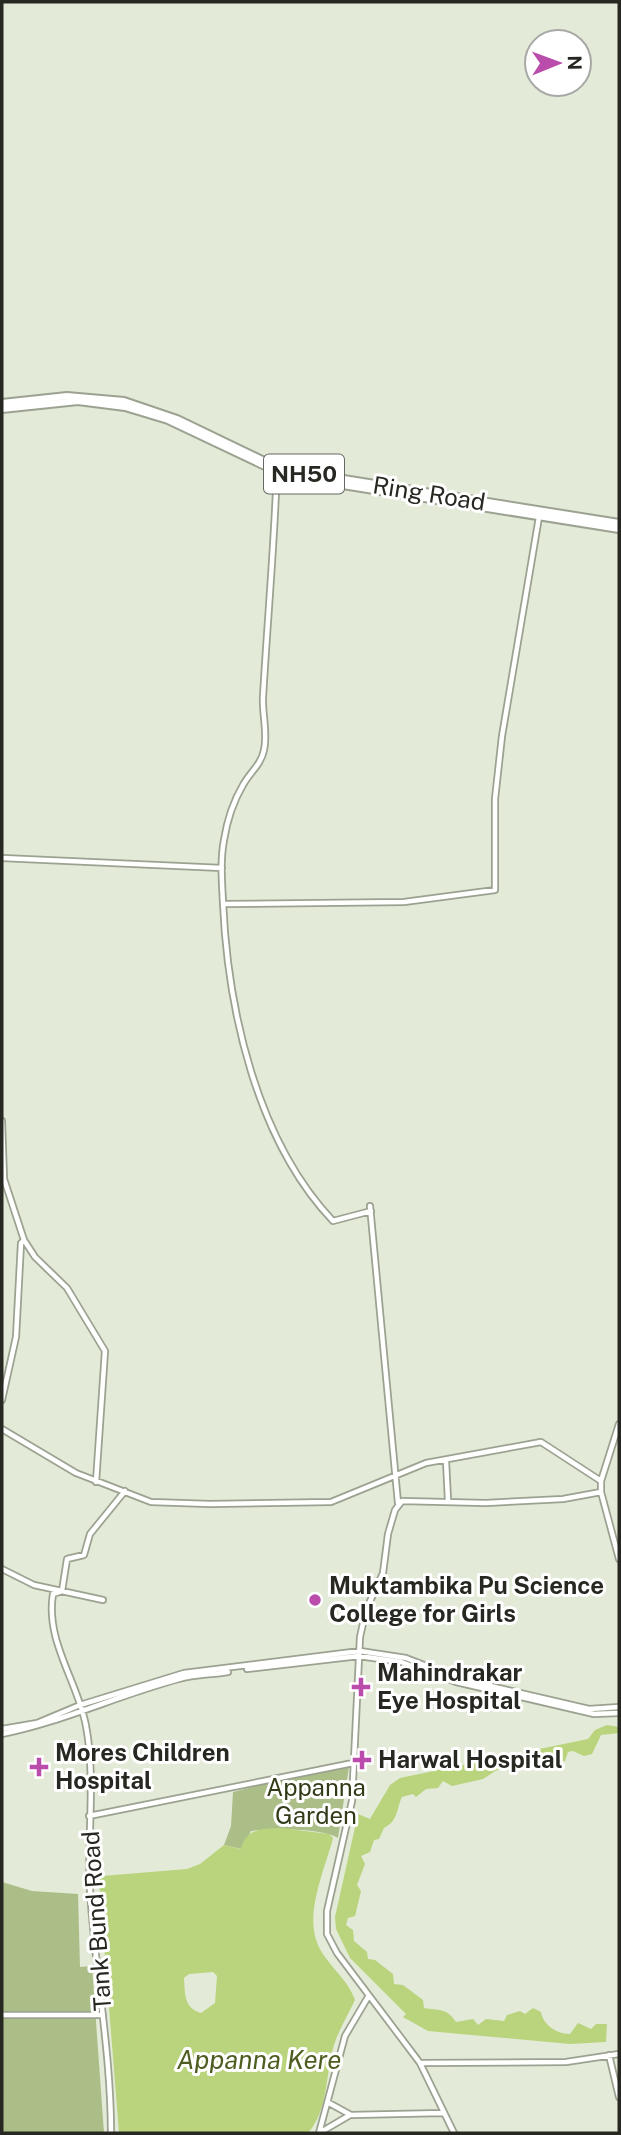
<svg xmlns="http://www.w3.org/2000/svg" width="621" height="2135" font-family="'Public Sans',sans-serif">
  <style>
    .green { fill: #acbe88 }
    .water { fill: #b9d47c; fill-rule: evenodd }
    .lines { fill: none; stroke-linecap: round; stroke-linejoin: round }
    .secondary-casing { stroke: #9ca291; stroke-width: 8 }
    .highway-casing { stroke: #9ca291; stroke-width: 10 }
    .secondary { stroke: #fff; stroke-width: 4.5 }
    .highway { stroke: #fff; stroke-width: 6 }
    .poi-dot { fill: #ba4dac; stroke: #fff; stroke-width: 2.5 }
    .labels { text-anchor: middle; stroke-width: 6; stroke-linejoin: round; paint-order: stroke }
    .shield { fill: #fff; stroke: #676864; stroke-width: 2 }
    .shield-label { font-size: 23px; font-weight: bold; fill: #262821 }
    .street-label { font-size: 24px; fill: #262821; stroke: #fff }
    .poi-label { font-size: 24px; font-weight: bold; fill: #262821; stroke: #fff; text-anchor: start }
    .park-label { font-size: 24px; fill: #313b17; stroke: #fff }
    .water-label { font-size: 26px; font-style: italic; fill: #4d5e20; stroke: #fff }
  </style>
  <rect width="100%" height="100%" fill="#e3ead7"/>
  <path class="green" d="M349,1767l-11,71c-16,-10 -67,-10 -87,-7l-9,18 -18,-4 7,-19 2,-34 89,-23z
    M2,1882l30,9 46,3 2,73 12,-1 12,167h-102z"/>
  <path class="water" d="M607,1725l12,2v6l-18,2 -9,19 -8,2 -11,-5 -5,1 -3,9 -21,4 -11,-5c-21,12 -10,12 -36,10l-14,9 -31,7 -9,-5 -5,7 -12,1 -10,8 -3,-3 -11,3c-6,12 -3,23 -18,31l-5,11 -5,1 -4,12 -9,4 4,8 -8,21 4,6 -6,25 -7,2 -2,7 7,5 1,11 13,11 1,7 7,1 18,14 1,10 9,1 20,15 1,8c13,3 23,-1 32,14l17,-3 5,6 8,-6 18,2 3,-6 13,-4 5,3 8,-6 8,4c2,13 16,22 29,22l8,-11 13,6 5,-5h11l-1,18 -36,2 -142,-13 -25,-14 3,-3 -56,-56 -14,-29 -1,-12 23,-103 12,5 20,-34 10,-7 188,-39 7,-9z
    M281,1828l48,6 4,4c-8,31 -29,76 -15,107 9,20 30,34 37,55 -7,15 -16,29 -21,45 -9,29 -5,64 -26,88h-189l-20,-252 3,-5 85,-7 13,-5 24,-19 17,4c5,-21 21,-20 40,-21zM213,1972l4,4 -2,27 -14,10c-17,-5 -16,-19 -17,-35l5,-4z"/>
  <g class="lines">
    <defs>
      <path id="secondary" d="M280,473l-4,18c-3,69 -9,137 -13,206 -1,17 5,36 1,53 -3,15 -14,22 -21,35 -10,17 -16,36 -19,55 -4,21 -2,42 -1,63 5,108 34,238 110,318l38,-10
        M2,858l220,10
        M223,904l181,-2 91,-12v-91l7,-63 37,-219
        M2,1121l2,58 20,61 11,17 32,31 38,63 -9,131
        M370,1206l28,297
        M2,1400l14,-63 5,-94 3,-3
        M619,1424l-18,57v11l18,67
        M2,1429l74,44 75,29 59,2 121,-2 95,-39 115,-21 60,39
        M446,1461l2,39
        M2,1569l32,16 69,15
        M247,1669l112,-13 42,6 55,20 138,32 25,-1
        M2,1729l35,-6 43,-18 104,-32 176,-22 46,7 54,21 129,30 30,-2
        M2,1734c60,-12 117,-39 177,-55 16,-5 33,-4 49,-7
        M89,1816l264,-53
        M2,2015h101
        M609,2055l10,42
        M421,2063l145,-1 53,-8
        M329,2103l22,12 92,-2
        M321,2132l29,-17
        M111,2133c0,-81 -16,-162 -21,-243 -3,-54 6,-111 -4,-164 -8,-44 -41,-85 -33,-132l9,-3 5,-32 17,-4 6,-21 35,-43
        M319,2133l26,-97 23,-39
        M454,2133l-34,-70 -83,-110 -10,-19v-23l25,-110 8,-164 6,-27 17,-37 5,-39 7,-24 7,-9 84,2 77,-4 38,-7"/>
      <path id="highway" d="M2,403l65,-7 57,5 53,18 104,50 338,54
        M2,409l76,-8 47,6 43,13 118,56 333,53"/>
    </defs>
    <use href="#secondary" class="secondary-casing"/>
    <use href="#highway" class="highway-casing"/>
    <use href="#secondary" class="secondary"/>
    <use href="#highway" class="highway"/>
  </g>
  <g class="poi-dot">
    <circle cx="315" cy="1600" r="7"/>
    <path d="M357.5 1676.5h7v7h7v7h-7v7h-7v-7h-7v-7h7z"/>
    <path d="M358.5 1749.5h7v7h7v7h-7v7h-7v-7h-7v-7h7z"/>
    <path d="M35.5 1756.5h7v7h7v7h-7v7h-7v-7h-7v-7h7z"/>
  </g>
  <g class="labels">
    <rect class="shield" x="264" y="454.5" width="80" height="39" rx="5"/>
    <g class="shield-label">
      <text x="304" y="482">NH50</text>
    </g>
    <g class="street-label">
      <text transform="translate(429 494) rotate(9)" y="8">Ring Road</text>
      <text transform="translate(97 1921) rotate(-94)" y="8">Tank Bund Road</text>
    </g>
    <g class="poi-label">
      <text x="329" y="1594">Muktambika Pu Science<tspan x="329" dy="28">College for Girls</tspan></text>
      <text x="377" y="1681">Mahindrakar<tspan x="377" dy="28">Eye Hospital</tspan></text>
      <text x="55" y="1761">Mores Children<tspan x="55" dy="28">Hospital</tspan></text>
      <text x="378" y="1768">Harwal Hospital</text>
    </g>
    <g class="park-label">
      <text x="316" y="1796">Appanna<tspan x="316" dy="28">Garden</tspan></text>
    </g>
    <g class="water-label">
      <text x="259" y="2069">Appanna Kere</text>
    </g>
  </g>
  <rect width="621" height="2135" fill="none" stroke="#262821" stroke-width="7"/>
  <g transform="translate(558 63) rotate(89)"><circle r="33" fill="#ffffff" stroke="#a8a9a6" stroke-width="2"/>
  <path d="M0-5L12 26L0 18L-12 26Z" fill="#ba4dac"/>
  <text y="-10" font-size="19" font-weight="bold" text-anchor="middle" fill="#262821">N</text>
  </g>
</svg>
